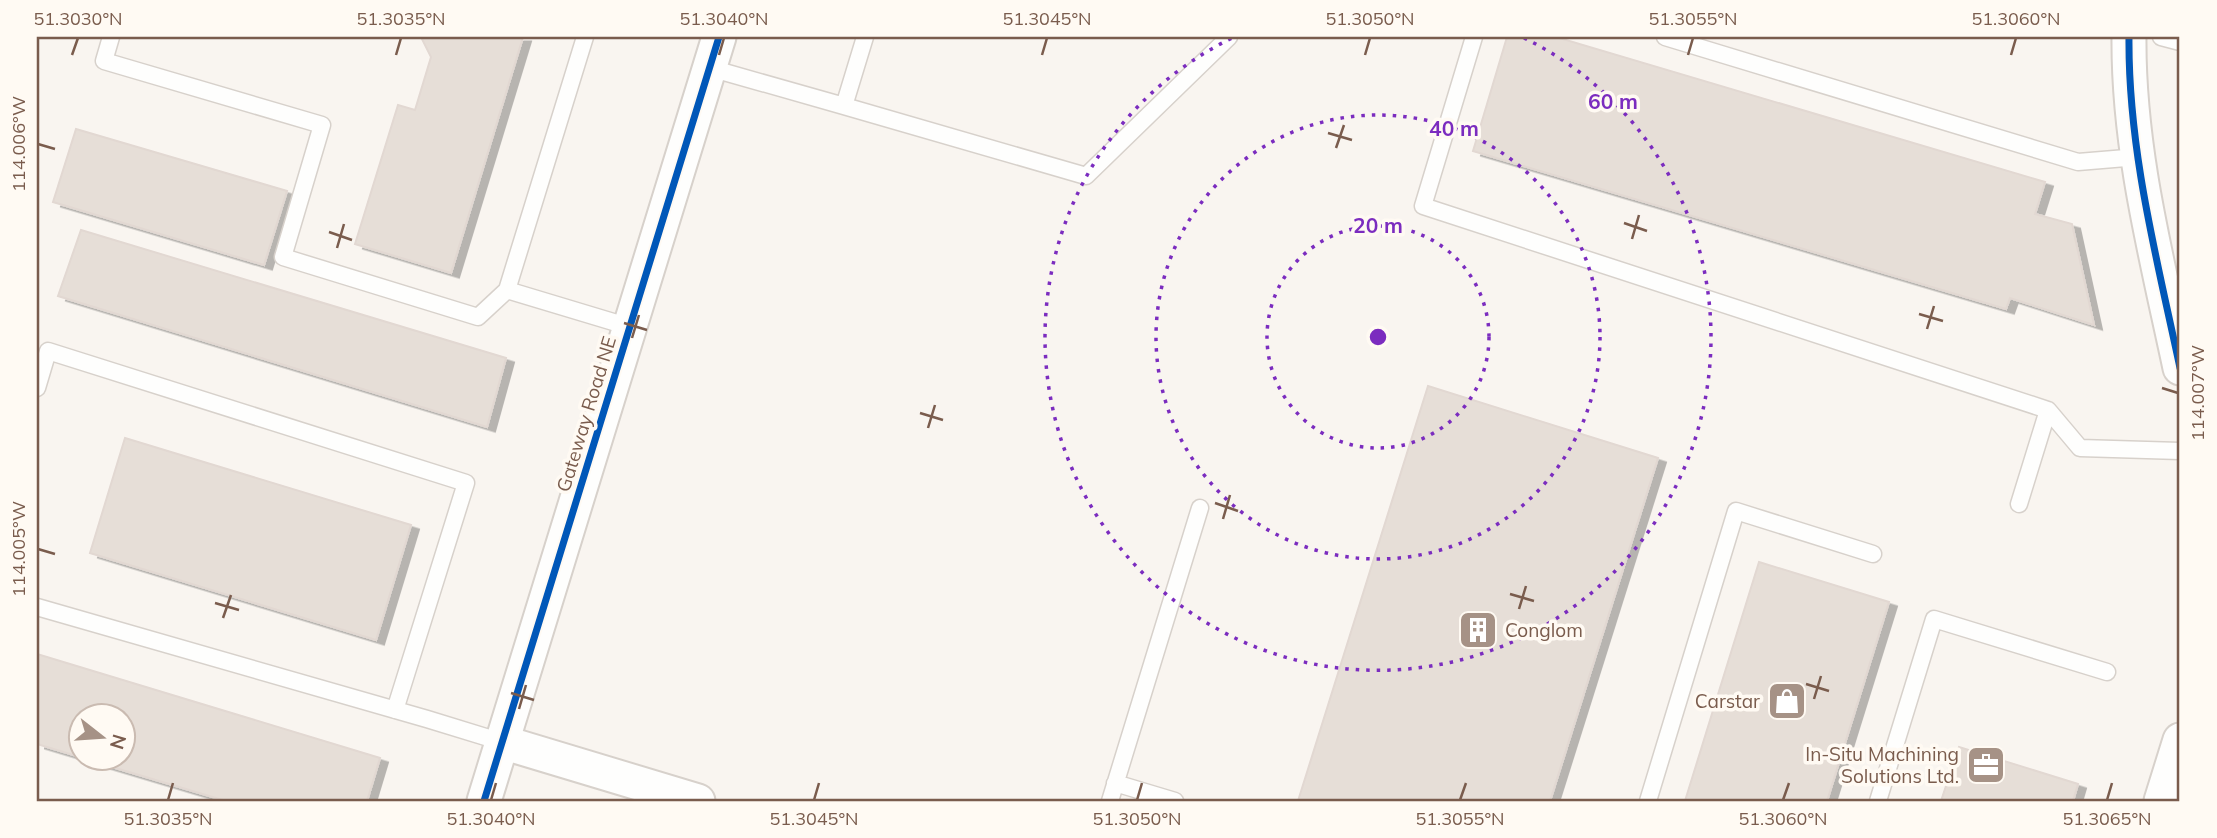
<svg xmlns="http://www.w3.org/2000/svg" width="2217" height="838" font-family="Mulish,sans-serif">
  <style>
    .building { fill: #e6ded7; stroke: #e2d8d2; stroke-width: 2; filter: url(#shadow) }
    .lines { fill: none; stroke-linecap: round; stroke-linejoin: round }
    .service-casing { stroke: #d7d1cb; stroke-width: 19 }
    .minor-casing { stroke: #d7d1cb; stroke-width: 37 }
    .service { stroke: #fefefd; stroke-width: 16 }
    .minor { stroke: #fefefd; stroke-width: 33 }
    .cycleway-casing { stroke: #fffaf3; stroke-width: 11 }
    .cycleway { stroke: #0057b8; stroke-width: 7 }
    .ticks { fill: none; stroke: #7a5c4d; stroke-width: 2.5 }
    .ring { fill: none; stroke: #7b2cbf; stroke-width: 3.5; stroke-dasharray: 3.5 7 }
    .labels { text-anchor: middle; stroke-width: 7; stroke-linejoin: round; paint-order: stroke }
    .street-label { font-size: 19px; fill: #7a5c4d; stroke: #fffaf3 }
    .poi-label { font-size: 19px; fill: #7a5c4d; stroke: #fffaf3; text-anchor: end }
    .centre { fill: #7b2cbf; stroke: #fffaf3; stroke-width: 3.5 }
    .ring-label { font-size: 21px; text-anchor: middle; font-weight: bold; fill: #7b2cbf; stroke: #fffaf3; stroke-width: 7; stroke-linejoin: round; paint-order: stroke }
    .neatline { fill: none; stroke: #7a5c4d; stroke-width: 2.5 }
    .ticks-label { font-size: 18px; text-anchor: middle; fill: #7a5c4d }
  </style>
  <defs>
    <filter id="shadow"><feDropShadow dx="8" dy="4.5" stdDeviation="0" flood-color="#0004"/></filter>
  </defs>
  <rect width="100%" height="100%" fill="#f9f5f0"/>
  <path class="building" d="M421,37h102l-72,236 -96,-29 43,-139 17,5 16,-53z
    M1507,37h49l489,145 -10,32 37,10 22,101 -84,-27 -4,11 -533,-158z
    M76,129l211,62 -23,74 -211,-63z
    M81,230l425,128 -19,69 -429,-131z
    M1428,386l230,72 -108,343h-252z
    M125,438l286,87 -35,115 -286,-87z
    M1759,562l130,40 -62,199h-142z
    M37,654l343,104 -13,43h-141l-144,-43h40v-42h-42v41l-43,-13z
    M1959,747l119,37 -5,17h-132z"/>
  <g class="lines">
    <defs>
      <path id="service" d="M111,37l-7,24 218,64 -39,132 195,60 29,-27
        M585,37l-78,253 123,37
        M1474,37l-51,169 625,204 -29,94
        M1665,37l413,125 60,-5
        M2161,37l19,5
        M710,68l134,38 21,-69
        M844,106l242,70 143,-139
        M37,388l11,-37 418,132 -71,227
        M2048,410l32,38 100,3
        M37,607l390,112 75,23
        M1115,783l60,18
        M1110,801l90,-293
        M1648,801l88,-290 137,43
        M1878,801l56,-182 173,53"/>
      <path id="minor" d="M2129,37c-1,113 28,222 51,331
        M502,742l196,59
        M484,801l235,-764
        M2161,801l19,-61"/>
    </defs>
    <use href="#service" class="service-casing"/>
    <use href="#minor" class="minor-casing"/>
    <use href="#service" class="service"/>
    <use href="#minor" class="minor"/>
    <defs>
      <path id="cycleway" d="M2129,37c-1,113 28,222 51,331
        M484,801l235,-764"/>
    </defs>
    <use href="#cycleway" class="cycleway-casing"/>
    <use href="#cycleway" class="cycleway"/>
  </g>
  <path class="ticks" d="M72,55l6,-17M396,55l5,-17M719,55l5,-17M1042,55l5,-17M1365,55l5,-17M1688,55l5,-17M2011,55l5,-17M1328,133l24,7M38,144l17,5M1336,148l8,-23M1624,223l23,8M329,232l23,8M1632,239l7,-24M337,248l7,-24M1919,314l24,7M624,323l23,7M1927,329l7,-23M632,338l7,-23M2162,388l16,5M920,413l23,7M928,428l7,-23M1215,503l23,8M1223,519l7,-24M38,549l17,5M1510,594l24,7M215,603l24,7M1519,609l7,-23M223,618l8,-23M1806,684l23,7M511,693l23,7M1814,699l7,-23M519,709l7,-24M168,800l5,-17M491,800l5,-17M814,800l5,-17M1137,800l5,-17M1460,800l6,-17M1783,800l6,-17M2107,800l5,-17"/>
  <g class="ring">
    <circle cx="1378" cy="337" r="111"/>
    <circle cx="1378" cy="337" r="222"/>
    <path d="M1524 38A333 333 0 1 1 1232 38"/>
  </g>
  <defs>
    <symbol id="building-square" viewBox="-11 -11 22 22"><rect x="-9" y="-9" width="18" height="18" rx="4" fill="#a69286" stroke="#fffaf3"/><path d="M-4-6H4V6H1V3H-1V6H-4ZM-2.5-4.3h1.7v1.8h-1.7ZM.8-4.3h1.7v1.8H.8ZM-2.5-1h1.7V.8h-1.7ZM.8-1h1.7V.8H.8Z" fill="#fff"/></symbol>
    <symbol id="shop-square" viewBox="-11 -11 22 22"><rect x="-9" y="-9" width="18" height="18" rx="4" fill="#a69286" stroke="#fffaf3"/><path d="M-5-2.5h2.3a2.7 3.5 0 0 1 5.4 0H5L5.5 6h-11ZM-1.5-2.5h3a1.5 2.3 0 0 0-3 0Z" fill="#fff"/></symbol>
    <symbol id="office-square" viewBox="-11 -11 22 22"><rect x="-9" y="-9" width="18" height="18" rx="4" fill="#a69286" stroke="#fffaf3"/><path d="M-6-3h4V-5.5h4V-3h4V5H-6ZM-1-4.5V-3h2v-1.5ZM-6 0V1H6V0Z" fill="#fff"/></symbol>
  </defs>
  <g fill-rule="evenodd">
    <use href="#building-square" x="1456" y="608" width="44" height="44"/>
    <use href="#shop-square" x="1765" y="679" width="44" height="44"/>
    <use href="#office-square" x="1964" y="743" width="44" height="44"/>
  </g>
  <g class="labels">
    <g class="street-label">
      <text transform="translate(586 414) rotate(-73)" y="7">Gateway Road NE</text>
    </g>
    <g class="poi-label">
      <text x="1505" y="637" text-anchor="start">Conglom</text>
      <text x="1760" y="708">Carstar</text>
      <text x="1959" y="761">In-Situ Machining<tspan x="1959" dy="22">Solutions Ltd.</tspan></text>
    </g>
  </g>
  <circle cx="1378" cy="337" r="10" class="centre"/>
  <g class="ring-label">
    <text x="1613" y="109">60 m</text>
    <text x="1454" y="136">40 m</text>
    <text x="1378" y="233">20 m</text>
  </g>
  <rect width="2217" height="838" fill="none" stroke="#fffaf3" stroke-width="77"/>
  <g transform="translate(102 737) rotate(107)"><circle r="33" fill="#fffaf3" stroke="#cabbb1" stroke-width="2"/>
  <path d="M0-5L12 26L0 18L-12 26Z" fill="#a69286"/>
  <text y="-10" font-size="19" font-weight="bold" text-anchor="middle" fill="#7a5c4d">N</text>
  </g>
  <rect x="38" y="38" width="2140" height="762" class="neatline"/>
  <g class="ticks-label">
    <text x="78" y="25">51.3030°N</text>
    <text x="401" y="25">51.3035°N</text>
    <text x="724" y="25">51.3040°N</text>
    <text x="1047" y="25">51.3045°N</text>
    <text x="1370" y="25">51.3050°N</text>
    <text x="1693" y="25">51.3055°N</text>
    <text x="2016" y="25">51.3060°N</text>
    <text transform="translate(19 144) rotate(-90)" y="6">114.006°W</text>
    <text transform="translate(2198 393) rotate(-90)" y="6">114.007°W</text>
    <text transform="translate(19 549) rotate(-90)" y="6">114.005°W</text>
    <text x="168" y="825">51.3035°N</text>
    <text x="491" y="825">51.3040°N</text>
    <text x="814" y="825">51.3045°N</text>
    <text x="1137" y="825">51.3050°N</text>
    <text x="1460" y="825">51.3055°N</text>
    <text x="1783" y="825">51.3060°N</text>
    <text x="2107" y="825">51.3065°N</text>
  </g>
</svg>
